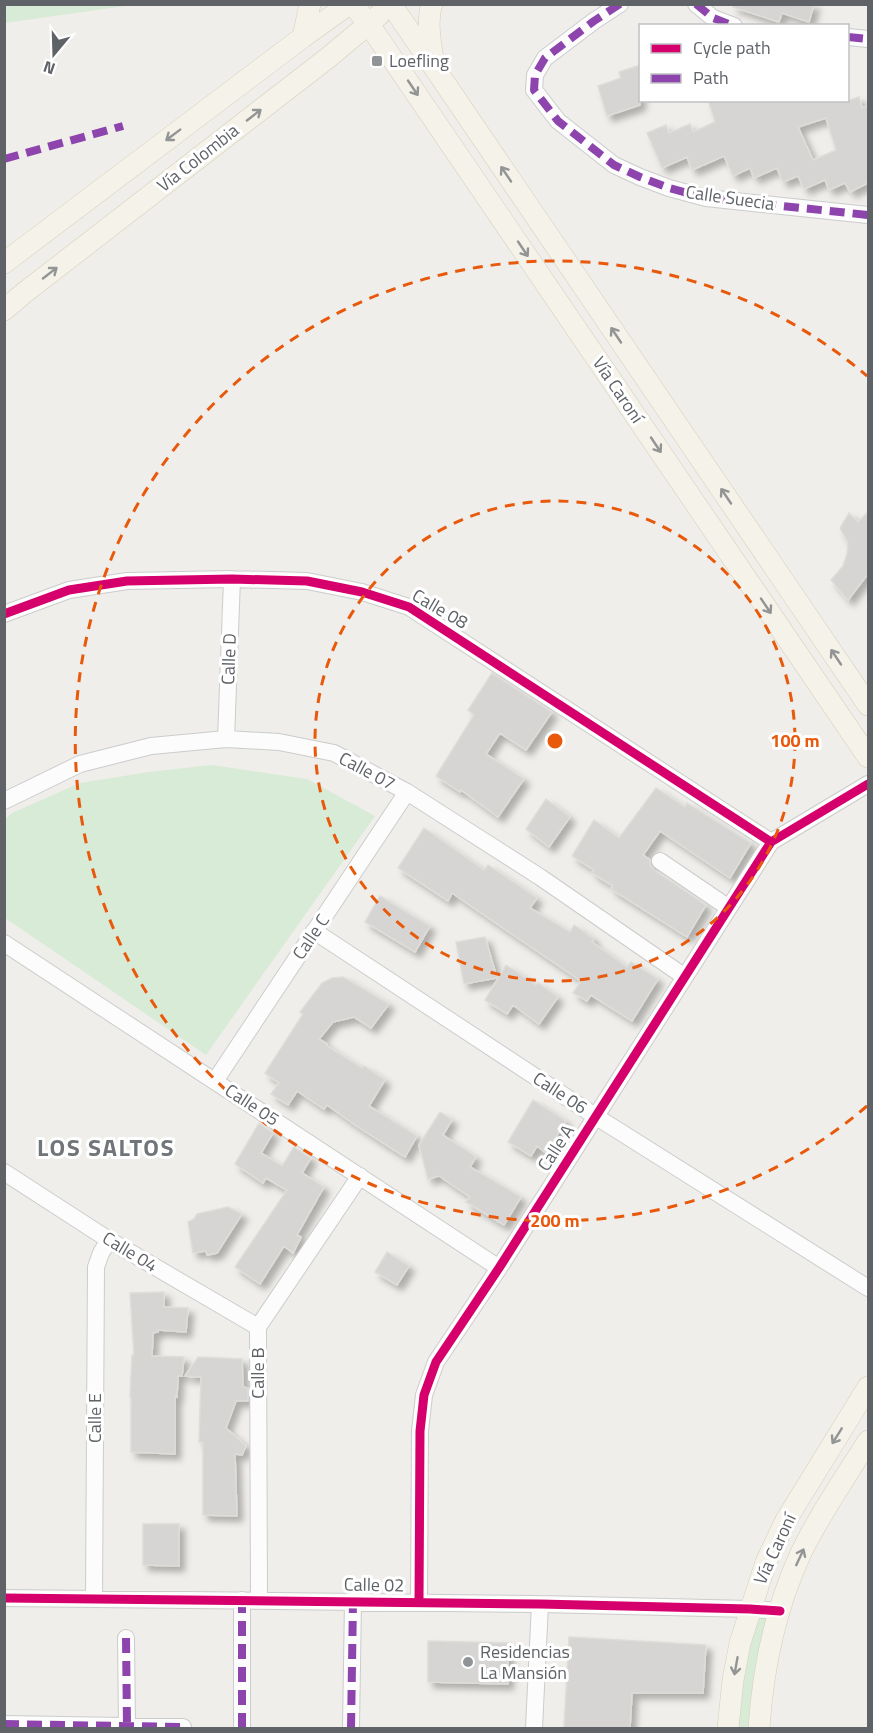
<svg xmlns="http://www.w3.org/2000/svg" width="873" height="1733" font-family="'Titillium Web',sans-serif">
  <style>
    .green { fill: #d8ebd6 }
    .building { fill: #d6d5d3; stroke: #deddd9; stroke-width: 1.5; fill-rule: evenodd; filter: url(#shadow) }
    .lines { fill: none; stroke-linecap: round; stroke-linejoin: round }
    .minor-casing { stroke: #cbcccc; stroke-width: 18 }
    .major-casing { stroke: #d7ceb8; stroke-width: 22 }
    .minor { stroke: #fdfcfc; stroke-width: 16 }
    .major { stroke: #f4f2e9; stroke-width: 21 }
    .quiet { stroke: #8e44ad; stroke-width: 8; stroke-dasharray: 15 8; stroke-linecap: butt }
    .cycleway-casing { stroke: #fff; stroke-width: 13 }
    .cycleway { stroke: #d6006c; stroke-width: 9 }
    .oneway { stroke: #939595 }
    .ring { fill: none; stroke: #e8590c; stroke-width: 3; stroke-dasharray: 10 8 }
    .poi-dot { fill: #919496; stroke: #fff; stroke-width: 2 }
    .labels { text-anchor: middle; stroke-width: 6; stroke-linejoin: round; paint-order: stroke }
    .poi-label { font-size: 18px; fill: #5f6368; stroke: #fff; text-anchor: start }
    .street-label { font-size: 18px; fill: #5f6368; stroke: #fff }
    .district-label { font-size: 24px; font-weight: bold; letter-spacing: 1.5px; fill: #70757a; stroke: #fff }
    .centre { fill: #e8590c; stroke: #fff; stroke-width: 3 }
    .ring-label { font-size: 18px; text-anchor: middle; font-weight: bold; fill: #e8590c; stroke: #fff; stroke-width: 6; stroke-linejoin: round; paint-order: stroke }
  </style>
  <defs>
    <filter id="shadow"><feDropShadow dx="5.5" dy="5.5" stdDeviation="3" flood-color="#0004"/></filter>
  </defs>
  <rect width="100%" height="100%" fill="#efeeea"/>
  <path class="green" d="M5,4h127v1l-127,18z
    M212,765l95,14 68,37 -169,239 -201,-137 -1,-98 8,-7 68,-30 69,-11z
    M750,1609l30,2 -21,117h-31z"/>
  <path class="building" d="M733,4h81l-5,18 -27,-9 -3,9 -46,-15z
    M640,65v40l-33,11 -9,-30 23,-8 -2,-6z
    M859,97l3,11 6,-2v77l-18,9 -5,-9 -16,7 -4,-10 -21,9 -6,-13 -15,6 -6,-14 -23,10 -4,-10 -17,8 -9,-20 -32,14 -5,-13 -25,11 -15,-35 19,-8 3,8 21,-9 3,8 22,-10 -7,-22h142zM826,118l10,32 -23,10 -15,-33z
    M868,512v62l-20,26 -17,-20 12,-14 4,-12 1,-11 -8,-15 9,-15 9,9z
    M492,673l60,39 -26,38 -26,-17 -14,21 38,25 -26,38 -37,-27 -1,2 -24,-16 38,-61 -6,-5z
    M656,788l29,19 2,-4 64,40 -21,35 -70,-47 -17,24 7,5v5l4,5 52,35 -19,32 -76,-48 2,-3 -21,-13 2,-3 -22,-14 22,-36 25,18z
    M546,799l24,18 -21,30 -23,-18z
    M424,828l60,42 4,-5 49,33 -7,10 40,24 4,-7 20,14 -2,3 35,25 4,-5 27,17 -26,42 -41,-26 -4,6 -14,-8 8,-12 -129,-88 -4,8 -50,-33z
    M380,896l50,30 -15,26 -50,-30z
    M485,937l12,41 -33,6 -8,-42z
    M506,965l30,20 2,-2 20,14 -19,27 -26,-19 -6,9 -22,-14z
    M343,977l46,27 -18,24 -17,-11 -21,5 -14,17 8,5 -1,1 36,23 2,-2 21,14 -16,26 48,30 -12,21 -47,-30 -31,-22 -3,4 -27,-18 -9,14 -17,-11 8,-11 -14,-10 38,-59 -3,-2 22,-29 10,-5z
    M533,1100l33,21 -20,32 -9,-7 -6,10 -23,-14z
    M440,1112l12,8 -9,15 33,22 -6,10 51,30 -17,28 -38,-23 4,-5 -31,-21 -11,3 -9,-34z
    M259,1123l14,10 -12,20 21,13 12,-19 17,11 -9,15 22,14 -27,48 4,2 -8,16 -9,-7 -24,38 -25,-17 52,-77 -21,-12 -3,5 -28,-19z
    M228,1207l14,7 -25,39 -10,2 -1,-4 -13,2 -5,-31 6,-3 3,-5z
    M387,1252l22,14 -12,19 -22,-13z
    M164,1292v15l24,1 -2,24 -28,-2v2l-5,1 -1,23 32,1 -2,19h-4l-1,21 -2,-1v58l-44,-2v-55h-1l2,-42h2l-4,-62z
    M198,1357l44,2 1,28 5,1v13h-12l-10,27 20,18 -4,9 -7,-1 2,62 -34,-1v-73h-4l2,-65 -16,-1z
    M143,1524h36v42l-36,-1z
    M569,1637l137,8 -3,48h-71l-2,35h-66z
    M428,1641l80,2v41l-80,-2z"/>
  <g class="lines">
    <defs>
      <path id="minor" d="M620,4l-26,17 -49,37 -10,17 -1,15 24,31 56,44 26,12 29,11 37,10 162,17
        M696,4l17,14 21,8
        M848,37l20,2
        M4,614l65,-24 58,-9 105,-2 75,2 55,11 47,15 362,235
        M226,739l6,-160
        M4,801l76,-37 71,-18 75,-7 53,3 55,11 73,39 133,85 145,100
        M660,861l69,47
        M314,931l281,185 273,172
        M4,943l495,325
        M215,1081l192,-289
        M4,1172l105,68 149,87
        M4,1598l536,6 210,5 30,2
        M94,1599l2,-332 5,-14 8,-13
        M259,1601l-1,-274 102,-151
        M419,1602l1,-171 4,-36 12,-33 63,-94 272,-426 97,-58
        M126,1638l1,88
        M4,1724l179,3
        M242,1728v-128
        M351,1728l2,-127
        M534,1728l6,-124"/>
      <path id="major" d="M352,4l16,19 500,734
        M391,4l477,701
        M432,4c-6,18 -1,43 2,61
        M303,37l7,-33
        M4,263l299,-226 46,-33
        M4,310l20,-17 305,-236 50,-42
        M728,1728l5,-48 7,-37 26,-81 20,-42 82,-133
        M759,1728c4,-60 16,-118 41,-173 19,-40 45,-77 68,-114"/>
    </defs>
    <use href="#minor" class="minor-casing"/>
    <use href="#major" class="major-casing"/>
    <use href="#minor" class="minor"/>
    <use href="#major" class="major"/>
    <path class="quiet" d="M620,4l-26,17 -49,37 -10,17 -1,15 24,31 56,44 26,12 29,11 37,10 162,17
      M696,4l17,14 21,8
      M848,37l20,2
      M4,159l119,-33
      M126,1638l1,88
      M4,1724l179,3
      M242,1728v-128
      M351,1728l2,-127"/>
    <defs>
      <path id="cycleway" d="M4,614l65,-24 58,-9 105,-2 75,2 55,11 47,15 362,235
        M4,1598l536,6 210,5 30,2
        M419,1602l1,-171 4,-36 12,-33 63,-94 272,-426 97,-58"/>
    </defs>
    <use href="#cycleway" class="cycleway-casing"/>
    <use href="#cycleway" class="cycleway"/>
  </g>
  <defs><path id="oneway-shaft" d="M-6 0H5M1.5-3L5.5 0L1.5 3" fill="none" stroke-width="1.6" stroke-linecap="round" stroke-linejoin="round" transform="scale(1.5)"/></defs>
  <g class="oneway">
    <use href="#oneway-shaft" transform="translate(413 88) rotate(56)"/>
    <use href="#oneway-shaft" transform="translate(254 115) rotate(-38)"/>
    <use href="#oneway-shaft" transform="translate(173 135) rotate(143)"/>
    <use href="#oneway-shaft" transform="translate(506 174) rotate(-124)"/>
    <use href="#oneway-shaft" transform="translate(523 249) rotate(56)"/>
    <use href="#oneway-shaft" transform="translate(50 273) rotate(-38)"/>
    <use href="#oneway-shaft" transform="translate(616 335) rotate(-124)"/>
    <use href="#oneway-shaft" transform="translate(656 445) rotate(56)"/>
    <use href="#oneway-shaft" transform="translate(726 496) rotate(-124)"/>
    <use href="#oneway-shaft" transform="translate(766 606) rotate(56)"/>
    <use href="#oneway-shaft" transform="translate(836 657) rotate(-124)"/>
    <use href="#oneway-shaft" transform="translate(837 1436) rotate(122)"/>
    <use href="#oneway-shaft" transform="translate(800 1557) rotate(-65)"/>
    <use href="#oneway-shaft" transform="translate(736 1666) rotate(100)"/>
  </g>
  <g class="ring">
    <circle cx="555" cy="741" r="240"/>
    <path d="M867 1106A480 480 0 1 1 867 376"/>
  </g>
  <g class="poi-dot">
    <rect x="371" y="55" width="12" height="12" rx="3"/>
    <circle cx="468" cy="1662" r="6"/>
  </g>
  <g class="labels">
    <g class="poi-label">
      <text x="389" y="67">Loefling</text>
      <text x="480" y="1658">Residencias<tspan x="480" dy="21">La Mansión</tspan></text>
    </g>
    <g class="street-label">
      <text transform="translate(198 158) rotate(-38)" y="6">Vía Colombia</text>
      <text transform="translate(730 198) rotate(8)" y="6">Calle Suecia</text>
      <text transform="translate(618 390) rotate(56)" y="6">Vía Caroní</text>
      <text transform="translate(440 609) rotate(30)" y="6">Calle 08</text>
      <text transform="translate(229 659) rotate(-88)" y="6">Calle D</text>
      <text transform="translate(367 771) rotate(28)" y="6">Calle 07</text>
      <text transform="translate(311 937) rotate(-56)" y="6">Calle C</text>
      <text transform="translate(560 1093) rotate(33)" y="6">Calle 06</text>
      <text transform="translate(252 1105) rotate(33)" y="6">Calle 05</text>
      <text transform="translate(556 1148) rotate(-57)" y="6">Calle A</text>
      <text transform="translate(130 1252) rotate(31)" y="6">Calle 04</text>
      <text transform="translate(258 1373) rotate(-90)" y="6">Calle B</text>
      <text transform="translate(95 1418) rotate(-90)" y="6">Calle E</text>
      <text transform="translate(775 1549) rotate(-65)" y="6">Vía Caroní</text>
      <text transform="translate(374 1585) rotate(1)" y="6">Calle 02</text>
    </g>
    <g class="district-label">
      <text x="106" y="1156">LOS SALTOS</text>
    </g>
  </g>
  <circle cx="555" cy="741" r="9" class="centre"/>
  <g class="ring-label">
    <text x="795" y="747">100 m</text>
    <text x="555" y="1227">200 m</text>
  </g>
  <rect width="873" height="1733" fill="none" stroke="#5f6368" stroke-width="12"/>
  <rect x="639" y="24" width="210" height="78" fill="#ffffff" stroke="#bfc1c3" stroke-width="1.5"/>
  <rect x="651" y="44" width="30" height="9" fill="#d6006c" stroke="#bfc1c3" stroke-width="1.5"/>
  <text x="693" y="54" font-size="18" fill="#5f6368">Cycle path</text>
  <rect x="651" y="74" width="30" height="9" fill="#8e44ad" stroke="#bfc1c3" stroke-width="1.5"/>
  <text x="693" y="84" font-size="18" fill="#5f6368">Path</text>
  <g transform="translate(54 54) rotate(199)" stroke="#ffffff" stroke-width="4.5" paint-order="stroke">
  <path d="M0-4.5L10 22L0 15L-10 22Z" fill="#5f6368"/>
  <text y="-9" font-size="16" font-weight="bold" text-anchor="middle" fill="#5f6368">N</text>
  </g>
</svg>
